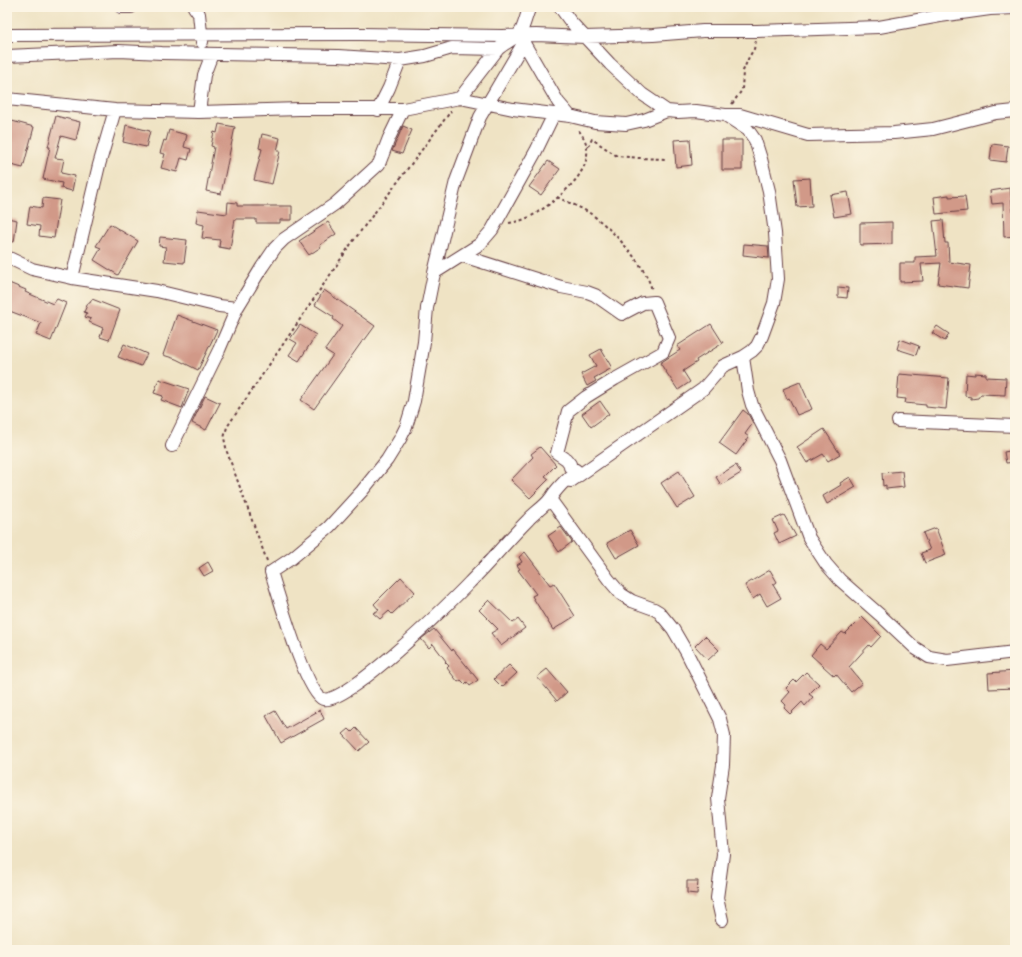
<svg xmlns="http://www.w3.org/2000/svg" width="1022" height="957" font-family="Cardo,serif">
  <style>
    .building { fill: #d19988 }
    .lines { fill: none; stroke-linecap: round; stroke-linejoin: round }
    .street-casing { stroke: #633c42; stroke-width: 14 }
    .path { stroke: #633c42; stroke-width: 2; stroke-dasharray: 3 3; stroke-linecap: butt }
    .street { stroke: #fff; stroke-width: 12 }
  </style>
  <rect width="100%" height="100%" fill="#fcf5e5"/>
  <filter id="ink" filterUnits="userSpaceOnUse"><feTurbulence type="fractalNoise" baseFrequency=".025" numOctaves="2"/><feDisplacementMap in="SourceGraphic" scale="8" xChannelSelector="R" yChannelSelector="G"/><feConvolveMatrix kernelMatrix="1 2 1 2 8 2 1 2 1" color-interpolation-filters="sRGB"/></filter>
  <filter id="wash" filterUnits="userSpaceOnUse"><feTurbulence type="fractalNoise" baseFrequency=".012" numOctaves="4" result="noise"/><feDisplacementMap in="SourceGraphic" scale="16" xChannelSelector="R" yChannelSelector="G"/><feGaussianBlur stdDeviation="0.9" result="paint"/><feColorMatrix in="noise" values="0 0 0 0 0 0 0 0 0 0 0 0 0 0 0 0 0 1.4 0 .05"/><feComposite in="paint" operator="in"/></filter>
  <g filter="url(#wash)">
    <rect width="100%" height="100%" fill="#efe3c4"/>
    <g id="blocks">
      <path class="building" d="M56,116l24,6 -4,18 -15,-4 -6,22 9,1 -3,14 14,3 -3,15 -11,-3 1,-5 -19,-4 7,-32h-2z
        M12,121l22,6 -11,41 -16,-4v-21z
        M219,124l16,3 -14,67 -15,-3 8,-44 -3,-1 3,-14 3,1z
        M126,125l24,6 -4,16 -23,-5z
        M403,126l9,4 -10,24 -10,-3z
        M169,130l18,5 -3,12 7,2 -3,11 -7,-2 -4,14 -16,-4 4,-14 -5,-1 4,-13 2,1z
        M262,134l18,4 -3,13h3l-8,33 -18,-4 8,-31 -3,-1z
        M690,139l2,26 -16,2 -2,-27z
        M722,140h20v30h-20z
        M992,144l16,2 -2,16 -16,-2z
        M548,161l12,8 -19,26 -12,-8z
        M810,178l2,28 -15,1 -3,-28z
        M1010,188l3,24h2v24l-11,1 -1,-34 -11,1 -2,-13z
        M848,192l4,22 -18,3 -4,-22z
        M949,195v2l16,-1 2,15 -31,3 -2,-17z
        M43,198l17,2 -6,38 -15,-2 1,-10 -13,-2 3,-18 12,2z
        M228,202l9,1v3h55v14h-12v3h-24v-4h-21l-5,30 -11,-2 1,-7 -18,-2 2,-13 -8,-2 2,-13 29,4z
        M7,218l10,2 -3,22 -7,-1z
        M943,220l2,23h3l1,19 22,3 -3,23 -30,-4 3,-21 -20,1 2,17 -23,1v-19h15v-6l22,-1 -4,-35z
        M328,222l8,12 -16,11 1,2 -12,8 -10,-14z
        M892,222v22l-32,1v-22z
        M110,224l28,17 -20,34 -24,-15 7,-12 -5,-2z
        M160,237l27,3 -3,23 -20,-2 2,-14 -7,-1z
        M744,244l24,2 1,12 -26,-3z
        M9,283l17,7 -1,2 28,12 4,-5 9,4 -15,38 -15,-6 5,-12 -34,-13v-23z
        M838,287l10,1 -1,10 -9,-1z
        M324,290l51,36 -11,15 -1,-1 -49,69 -13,-9 32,-45 -8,-5 17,-24 -9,-7 1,-2 -19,-12z
        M92,299l28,11 -11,30 -9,-3 3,-9 -14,-6 2,-3 -6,-2 2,-4 -3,-1 4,-9h2z
        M177,315l40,15 -19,40 -22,-11 -13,-4z
        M711,324l12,19 -27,17 1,2 -14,9 7,11 -12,8 -18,-27 20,-13 -3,-4z
        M300,325l16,10 -17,26 -10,-6 8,-12 -7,-4z
        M937,326l12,8 -4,7 -13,-8z
        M900,339l19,7 -3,9 -19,-6z
        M124,344l23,10 -6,12 -23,-9z
        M601,349l11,19 -18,10 2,3 -9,5 -6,-12 15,-8 -6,-11z
        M975,373l11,1v3l20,1 -1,17 -24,-1 -3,4 -7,1v-2l-6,-1 1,-22 9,1z
        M899,374l50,4 -3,31 -20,-2v-2l-21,-2 1,-4 -9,-1z
        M159,379l30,10 -7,19 -21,-8 2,-4 -9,-3z
        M800,382l12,27 -15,6 -8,-17 -2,1 -4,-10z
        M205,396l15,7 -14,27 -14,-7z
        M600,401l9,13 -18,13 -9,-13z
        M743,410l5,4 5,9 -8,11 4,3 -13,18 -17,-12z
        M824,429l16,25 -12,7 -5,-7 -16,9 -10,-16z
        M540,447l16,18 -11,11 4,3 -19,19 -19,-18 22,-23 -2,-3z
        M1015,450v12l-9,1 -2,-11z
        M736,465l5,8 -20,12 -5,-8z
        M679,471l16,26 -18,11 -16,-25z
        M902,471l2,16 -18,2v-4l-3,1 -1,-13z
        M850,477l6,10 -29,17 -4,-8 18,-11 -1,-2z
        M784,515l12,21 -17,8 -5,-11 4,-2 -5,-11z
        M561,527l11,15 -13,10 -11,-16z
        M936,528l10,27 -21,8 -4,-10 9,-3 -7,-17z
        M630,530l9,15 -23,13 -9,-15z
        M525,552l25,33 4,-2 21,33 -22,14 -21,-34 4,-2 -18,-24 2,-1 -3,-4 5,-3 -3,-5z
        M208,562l5,9 -9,5 -5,-8z
        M770,570l7,12 -4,3 8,13 -14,8 -7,-12 -7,5 -8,-14z
        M401,577l14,15 -23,22 -3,-3 -9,8 -7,-6 6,-3 -5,-6z
        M489,600l24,23 5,-4 7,9 -24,18 -10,-13 7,-4 -19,-19z
        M862,617l19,19 -10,11 -2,-2 -20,22 13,16 -11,9 -15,-18 -2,2 -23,-21 9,-11 6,5 16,-17 3,2z
        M434,629l18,22 1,-2 25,31 -8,6 -3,-4 -2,2 -4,-4 -3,2 -11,-14 2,-2 -4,-4 1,-1 -13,-17 -4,4 -8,-9z
        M705,636l14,14 -11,10 -13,-14z
        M509,665l8,8 -15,14 -8,-8z
        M547,669l20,23 -10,9 -20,-24z
        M1015,671v17l-26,1 -1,-16z
        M806,672l13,12 -10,10 4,3 -8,9 -3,-4 -12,12 -6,-6 2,-3 -4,-4 8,-9 -4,-4 8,-8 2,2z
        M320,710l4,9 -43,24 -15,-27 9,-5 11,18z
        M356,728l13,14 -10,9 -16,-17 6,-5 3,3z
        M687,881h11l-1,13 -10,-1z"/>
    </g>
  </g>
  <g filter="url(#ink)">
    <use href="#blocks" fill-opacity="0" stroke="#633c42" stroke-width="1"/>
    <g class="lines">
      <defs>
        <path id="street" d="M121,7h10
          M194,7l5,7 3,28
          M560,7l10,14 40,43 32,30 25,17 11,1 18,-1 29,4 23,15 7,10 6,19 8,32 6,42 3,46 -4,24 -12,33 -5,10 -5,5 -9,6 -20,9 -20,23 -132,92
          M7,35l353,-1 142,2 34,-1 49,2 68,-2 50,-4h54l122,-4 61,-11 50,-7 25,-1
          M521,38l37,64 12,14
          M212,54l-8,21 -5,37 101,-3h103l57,-11 53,11 57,7 25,6 31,2 18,-4 23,-9
          M7,56l112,-5 43,2 176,3 62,4 25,-4 27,-8 46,1
          M460,98l38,-49c6,-6 18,-10 23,-18 4,-7 5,-16 9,-24
          M7,99l108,11 84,2
          M378,110l11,-22 11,-28
          M725,115h15l68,20 86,-2 39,-4 63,-16 19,-2
          M463,256l98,31 26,5 8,3 27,19 21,-11 11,-1 15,36 -6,14 -48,27 -29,18 -18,14 -11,42 9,6 4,5v3l6,3c-7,7 -15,14 -21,22 -2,2 -3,5 -5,7 -6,8 -16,14 -22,21 -20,20 -38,42 -58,62 -18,19 -126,125 -147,117 -17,-6 -45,-106 -52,-127l21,-14 37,-31 33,-36 25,-31 13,-21 6,-12 8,-26 10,-59 3,-34 7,-35 22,-92 24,-64 44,-75
          M7,257l25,12 40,9 85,13 62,15 18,2
          M434,273l46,-29 12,-14 44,-79 18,-37
          M72,278l27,-113 16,-55
          M743,357l5,34 4,14 28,55 29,78 17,26 14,16 40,35 35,33 14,9 18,3 68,-8
          M898,421l117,5
          M172,446l47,-96 18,-42 25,-41 13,-19 9,-9 51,-35 44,-40 10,-26 14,-29
          M550,499l59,81 12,14 11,7 22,8 5,3 14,17 14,24 33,66 4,16 -1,30 -5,33 5,56 -6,44 5,22"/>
      </defs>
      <use href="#street" class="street-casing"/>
      <path class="path" d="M732,104l10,-14 1,-19 6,-14 5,-8 2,-8
        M588,147l4,-8 25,17 22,2 26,1
        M557,197c10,5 21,9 31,15 21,13 60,55 64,79
        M509,223c6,-1 12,-2 18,-5 15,-6 46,-31 54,-46 4,-7 7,-15 6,-23 0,-7 -5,-14 -9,-20
        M267,561l-40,-109 -3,-14 3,-11 124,-183 100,-133"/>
      <use href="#street" class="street"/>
    </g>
  </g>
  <rect width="1022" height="957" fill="none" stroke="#fcf5e5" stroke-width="24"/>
</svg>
